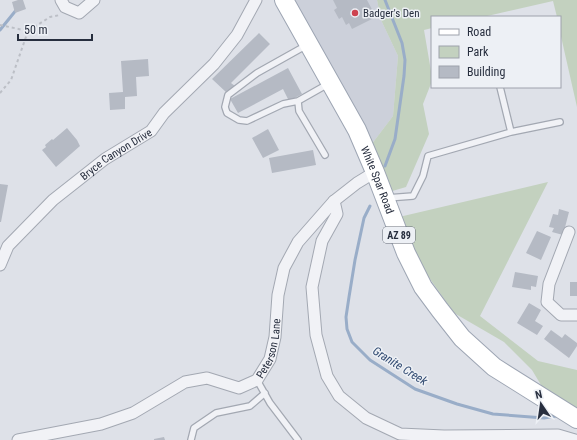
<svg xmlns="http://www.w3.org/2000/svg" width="577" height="440" font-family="'Roboto Condensed',sans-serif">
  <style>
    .built { fill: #ccd0da }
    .green { fill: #c3d1bf }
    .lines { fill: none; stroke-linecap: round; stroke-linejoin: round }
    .stream { stroke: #99adc8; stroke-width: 3 }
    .building { fill: #b5bac4 }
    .lane-casing { stroke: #a3a8b2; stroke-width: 8 }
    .street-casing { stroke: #a3a8b2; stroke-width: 13 }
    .primary-casing { stroke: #9da5b3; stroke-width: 20 }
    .path { stroke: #bcbfc6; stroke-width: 2; stroke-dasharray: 3 3; stroke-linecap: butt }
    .lane { stroke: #f1f2f6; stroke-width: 5.5 }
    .street { stroke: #f1f2f6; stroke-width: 11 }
    .primary { stroke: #fff; stroke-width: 18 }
    .poi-dot { fill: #cd424f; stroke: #edf0f5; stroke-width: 1.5 }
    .labels { text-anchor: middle; stroke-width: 3; stroke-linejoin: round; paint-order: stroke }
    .shield { fill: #edf0f5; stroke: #626875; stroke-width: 1 }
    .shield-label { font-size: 10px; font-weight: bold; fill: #272e3e }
    .poi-label { font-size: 11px; fill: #272e3e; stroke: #edf0f5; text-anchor: start }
    .street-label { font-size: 11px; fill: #272e3e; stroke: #edf0f5 }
    .water-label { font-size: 12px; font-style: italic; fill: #324b72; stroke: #edf0f5 }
  </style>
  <rect width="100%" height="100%" fill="#dee1e8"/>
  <path class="built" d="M294,0h83l4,20 17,36 -5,60 -22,29z"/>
  <path class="green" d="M377,0h200v107l-17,-75v-15h-3l-4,-16 -70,16h-51v11l-8,2 8,47v4l-9,23 6,30 -23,53 -17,5 -18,-47 22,-29 5,-60 -17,-36z
    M548,182l-68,134 58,45 39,9v41l-33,-21 -12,-20 -28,-28 -50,-29 -31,-44 -24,-52z"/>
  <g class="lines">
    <path class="stream" d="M385,0l17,43 3,17 -1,16 -9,63 -10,27
      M0,30l17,-21
      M370,206l-6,12 -9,42 -6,37 -3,20 1,12 5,13 18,18 45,29 42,15 36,10 51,4 12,-2"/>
  </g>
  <path class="building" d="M18,0h5l3,9 -11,4 -3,-11z
    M333,0h34l9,17 -24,12 -3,-6 -3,2 -4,-8 -3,2 -5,-9 3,-2z
    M259,33l11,11 -39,39 4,3 -8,7 -15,-14z
    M148,59l1,17 -13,1 1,19 -12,1v12l-15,1 -1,-17 14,-1 -2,-31z
    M288,68l14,26 -13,7 -6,-12 -45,24 -8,-14z
    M67,128l10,12 3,6 -24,21 -14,-17 4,-3 -1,-2 7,-6 1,1z
    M268,129l11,21 -16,8 -11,-20z
    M313,150l3,15 -44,8 -3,-15z
    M0,184l8,1 -7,37h-1z
    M559,209l10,3 -6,23 -11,-3 2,-4 -5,-1 4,-13 5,1z
    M537,231l14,6 -10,23 -15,-7z
    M515,272l23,4 -2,11 -5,-1v4l-19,-3z
    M570,282h7v14h-7z
    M529,303l12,7 -6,11 8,5 -6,9 -20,-12z
    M551,330l11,8 3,-4 12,9v3l-8,12 -25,-19z
    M164,437l1,3h-11v-1z"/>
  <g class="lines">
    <defs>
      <path id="lane" d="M307,45l-50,28 -29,22 -3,12 2,6 12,7 8,1 36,-17 15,-3 30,-17
        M298,101l1,10 26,44
        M511,132l49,-10
        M387,198l26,-2 10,-20 5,-20 83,-24 -11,-45
        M257,380l13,23 28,37
        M191,440l3,-12 22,-15 34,-7 15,-13"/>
      <g id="street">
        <path d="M61,0l4,7 14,6 15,-13"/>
        <path d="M334,201l3,13 -15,27 -10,46 4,48 11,41 12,20 27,22 34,16 44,2 114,-1 17,5"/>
        <path d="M569,232l-20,52 -2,18 14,13h16"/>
        <path id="s1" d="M0,265l8,-19 45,-46 52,-41 46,-28 13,-18 50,-49 23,-29 19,-35"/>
        <path id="s2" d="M18,440l83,-16 32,-11 52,-31 22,-4 32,10 18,-8 13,-21 5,-22 3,-42 6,-27 14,-26 36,-41 23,-18 18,-11"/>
      </g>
      <g id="primary">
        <path id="s3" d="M284,0l73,130 18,42 31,81 17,34 17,23 22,28 32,29 83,52"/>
      </g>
    </defs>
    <use href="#lane" class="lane-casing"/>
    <use href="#street" class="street-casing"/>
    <use href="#primary" class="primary-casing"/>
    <path class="path" d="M0,25l28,6 22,-14 10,-2
      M0,93l11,-13 17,-49"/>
    <use href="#lane" class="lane"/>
    <use href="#street" class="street"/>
    <use href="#primary" class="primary"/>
  </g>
  <circle class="poi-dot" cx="355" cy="13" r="4"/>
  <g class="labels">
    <rect class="shield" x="383" y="227" width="32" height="16" rx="3"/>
    <g class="shield-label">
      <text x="399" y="239">AZ 89</text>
    </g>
    <g class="poi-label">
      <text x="363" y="17">Badger's Den</text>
    </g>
    <g class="street-label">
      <text dy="4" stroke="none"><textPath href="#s1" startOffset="163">Bryce Canyon Drive</textPath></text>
      <text dy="4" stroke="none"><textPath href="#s3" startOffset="203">White Spar Road</textPath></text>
      <text dy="4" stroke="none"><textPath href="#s2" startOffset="289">Peterson Lane</textPath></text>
    </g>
    <g class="water-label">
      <text transform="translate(400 366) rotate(32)" y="4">Granite Creek</text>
    </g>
  </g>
  <rect x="431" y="16" width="130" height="72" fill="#edf0f5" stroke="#9ea2ac"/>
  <rect x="439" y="29" width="20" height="6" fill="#ffffff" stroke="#9ea2ac"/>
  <text x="467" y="36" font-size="12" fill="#272e3e">Road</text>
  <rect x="439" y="46" width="20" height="12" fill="#c3d1bf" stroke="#9ea2ac"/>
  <text x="467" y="56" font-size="12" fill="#272e3e">Park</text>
  <rect x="439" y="66" width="20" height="12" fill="#b5bac4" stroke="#9ea2ac"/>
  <text x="467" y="76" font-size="12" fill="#272e3e">Building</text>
  <g transform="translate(541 404) rotate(347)" stroke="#edf0f5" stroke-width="3" paint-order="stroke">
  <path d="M0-3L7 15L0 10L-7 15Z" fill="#272e3e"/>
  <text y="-6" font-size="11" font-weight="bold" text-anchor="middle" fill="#272e3e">N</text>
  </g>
  <path d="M18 34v6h74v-6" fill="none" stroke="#272e3e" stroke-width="2"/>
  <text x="24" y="34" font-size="12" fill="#272e3e" stroke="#edf0f5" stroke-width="3" paint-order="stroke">50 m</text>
</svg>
